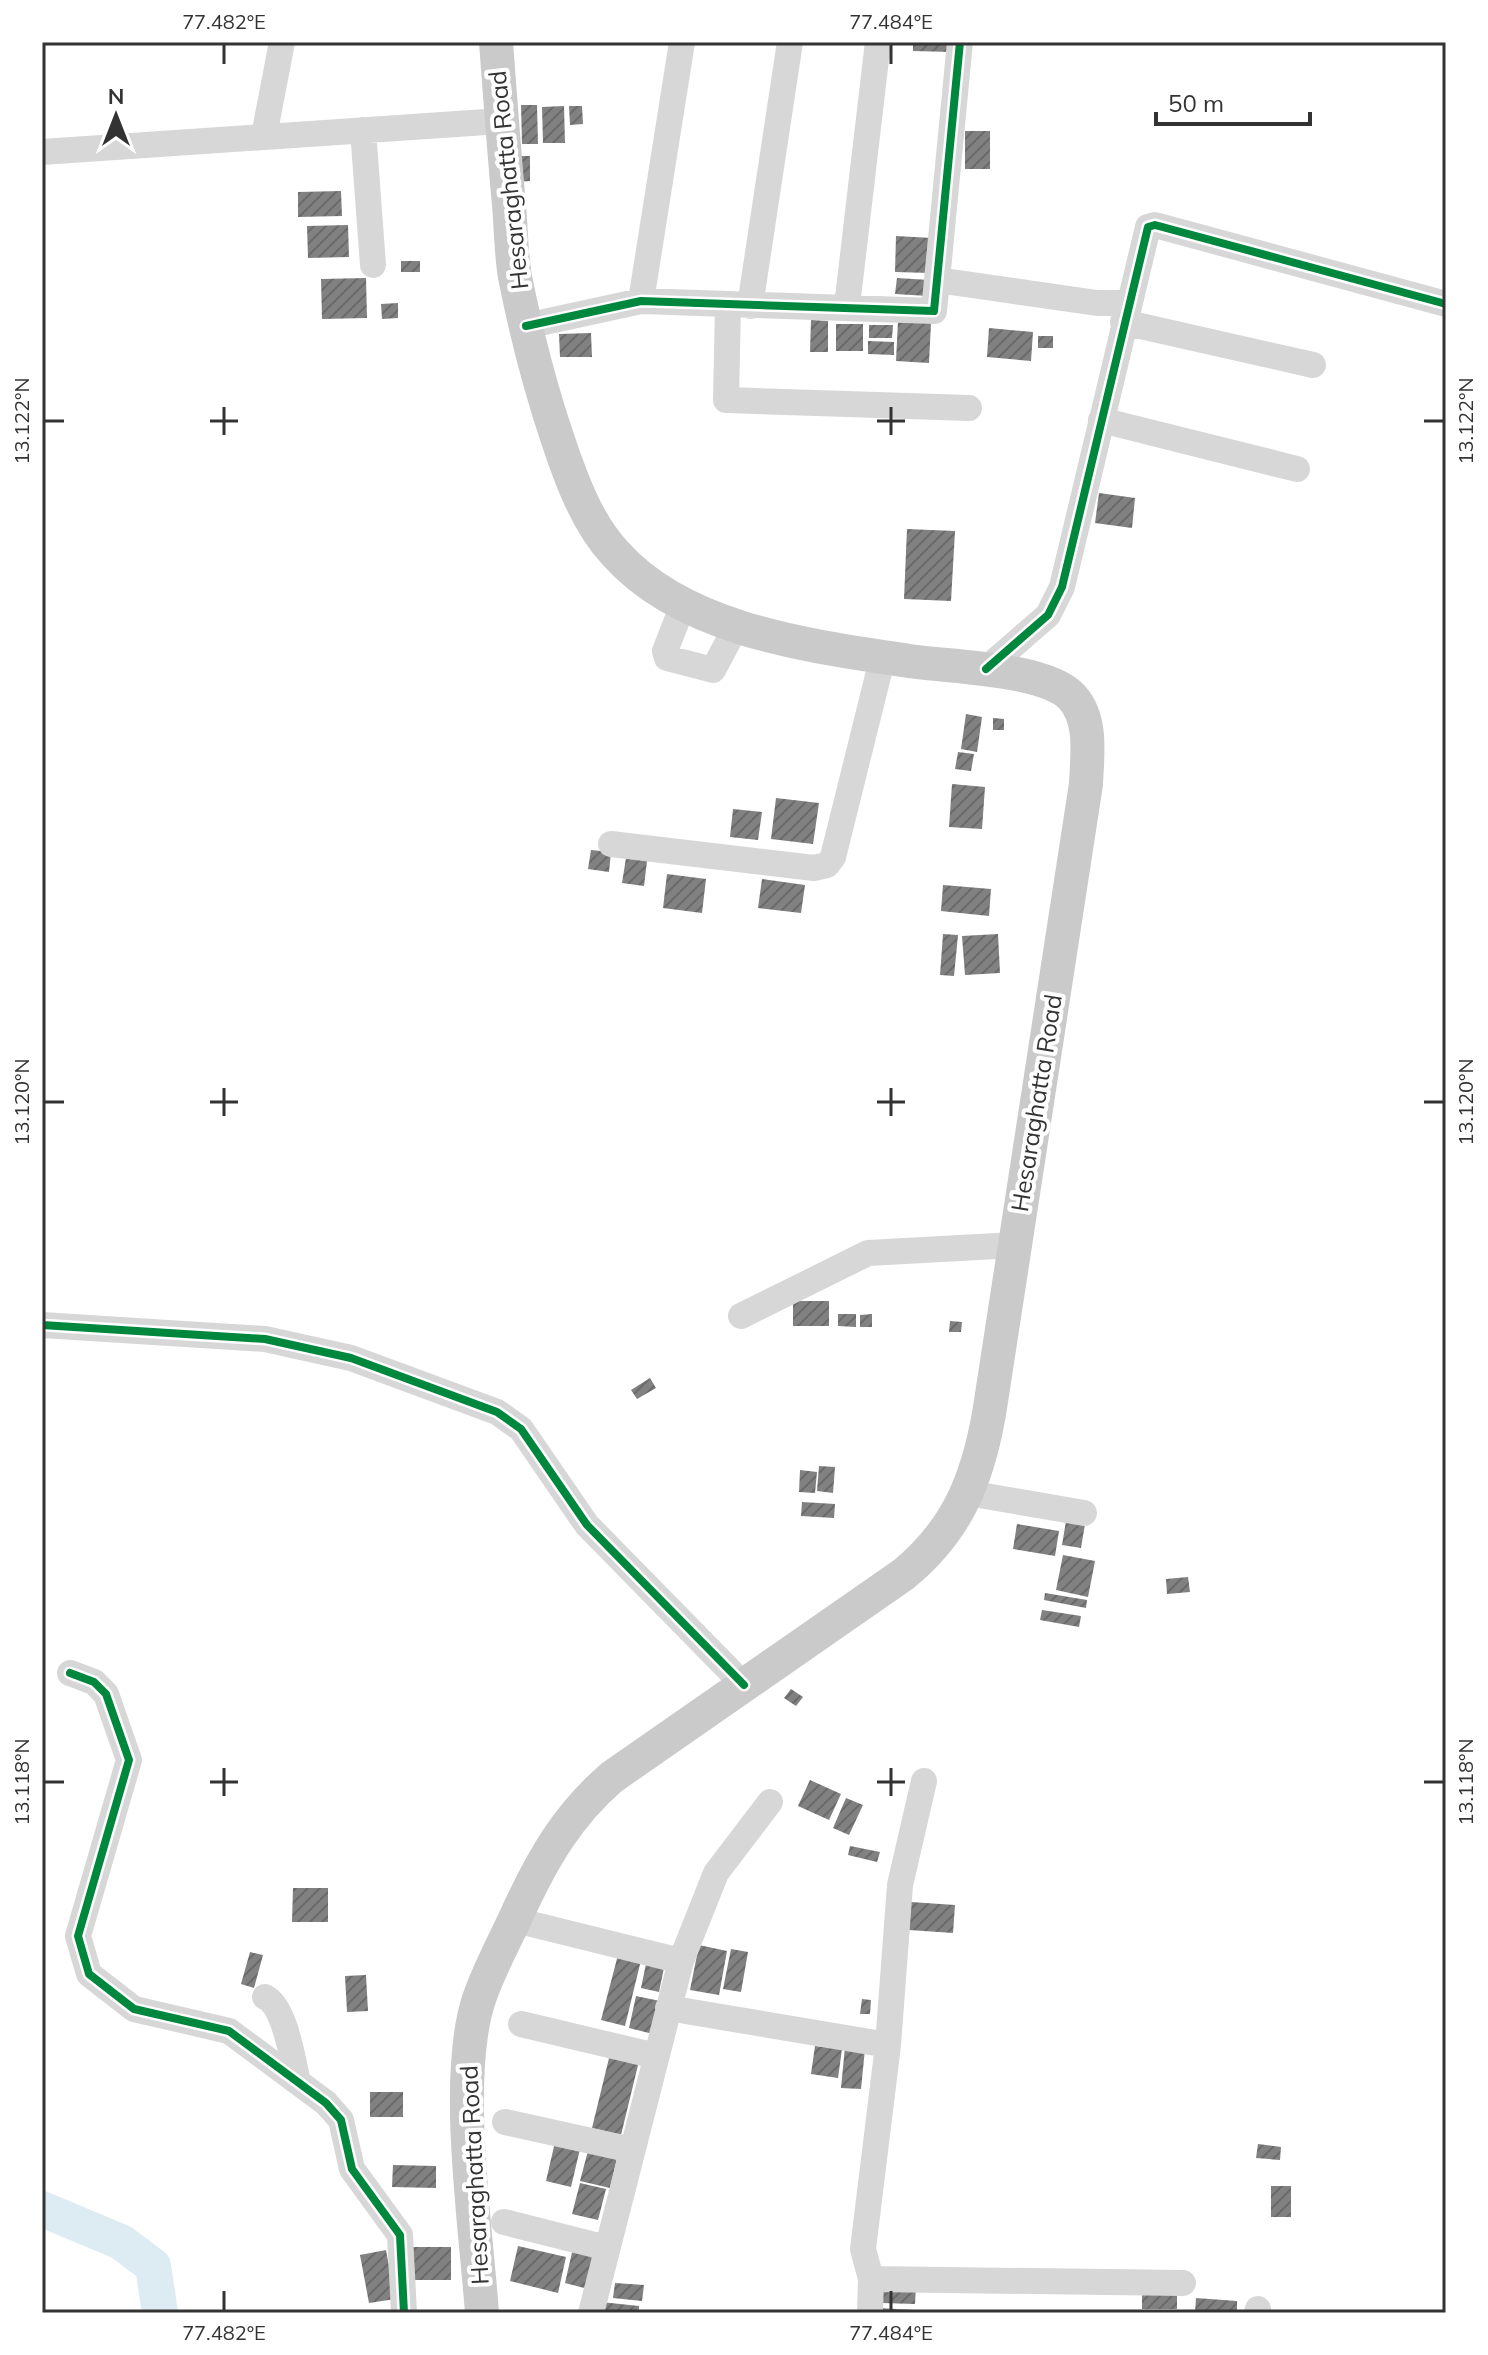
<svg xmlns="http://www.w3.org/2000/svg" width="1488" height="2355" font-family="Mulish,sans-serif">
  <style>
    .lines { fill: none; stroke-linecap: round; stroke-linejoin: round }
    .river { stroke: #ddebf3; stroke-width: 36 }
    .building { fill: url(#building-hatch) }
    .minor { stroke: #d7d7d7; stroke-width: 26 }
    .major { stroke: #cacaca; stroke-width: 34 }
    .cycleway-casing { stroke: #fff; stroke-width: 13 }
    .cycleway { stroke: #00873e; stroke-width: 8 }
    .ticks { fill: none; stroke: #333; stroke-width: 3 }
    .labels { text-anchor: middle; stroke-width: 8; stroke-linejoin: round; paint-order: stroke }
    .street-label { font-size: 24px; fill: #333; stroke: #fff }
    .neatline { fill: none; stroke: #333; stroke-width: 3 }
    .ticks-label { font-size: 20px; text-anchor: middle; fill: #333 }
  </style>
  <defs>
    <pattern id="building-hatch" width="6" height="6" patternUnits="userSpaceOnUse" patternTransform="scale(2)"><rect width="6" height="6" fill="#818181"/><path d="M-1 1l2-2M0 6l6-6M5 7l2-2" fill="none" stroke="#6a6a6a"/></pattern>
  </defs>
  <rect width="100%" height="100%" fill="#fff"/>
  <g class="lines">
    <path class="river" d="M42,2209l79,33 32,24 7,47"/>
  </g>
  <path class="building" d="M913,42h38v10l-38,-1z
    M521,105h16l1,39h-16z
    M564,106l1,37h-22l-1,-36z
    M569,106h13l1,18 -13,1z
    M965,131h25v38h-25z
    M516,156h14v25l-13,1z
    M341,191l1,25 -44,1v-25z
    M348,225l1,32 -41,1 -1,-32z
    M896,236l36,2 -2,35 -35,-1z
    M401,261h19v11h-19z
    M366,278l1,40 -45,1 -1,-40z
    M897,278l32,2 -1,16 -33,-2z
    M398,303v15l-16,1 -1,-15z
    M811,320l17,1v31h-18z
    M898,321l33,2 -2,40 -33,-2z
    M836,324h27v27h-27z
    M869,325h24l-1,13h-23z
    M989,328l44,4 -2,29 -44,-4z
    M591,333l1,24h-32l-1,-23z
    M1038,336h15v12h-15z
    M868,341l26,1v13l-26,-1z
    M1099,493l36,5 -3,30 -37,-5z
    M907,529l48,2 -4,70 -47,-2z
    M966,714l16,3 -5,35 -16,-3z
    M993,718l11,1v11h-11z
    M958,752l16,2 -3,17 -16,-2z
    M952,784l33,3 -3,42 -33,-2z
    M776,798l43,5 -6,41 -42,-5z
    M733,809l29,3 -4,28 -28,-3z
    M591,850l20,2 -2,20 -21,-3z
    M626,858l21,3 -3,25 -22,-3z
    M667,874l39,5 -4,34 -39,-5z
    M762,879l43,6 -4,28 -43,-5z
    M943,885l48,4 -2,27 -48,-5z
    M943,934l15,1 -4,41 -14,-1z
    M998,934l2,39 -35,2 -3,-39z
    M793,1301h36v25h-36z
    M838,1314h18v13l-18,-1z
    M872,1314v13h-12v-12z
    M950,1321l12,1 -1,10h-12z
    M650,1378l6,10 -19,11 -6,-9z
    M819,1466l16,1 -2,26 -16,-2z
    M800,1470l17,2 -2,21 -16,-1z
    M802,1502l33,2 -1,14 -33,-2z
    M1067,1515l19,3 -5,30 -19,-3z
    M1017,1524l42,7 -4,25 -42,-7z
    M1063,1555l32,6 -7,36 -32,-7z
    M1188,1577l2,15 -23,2 -1,-15z
    M1045,1593l42,7 -1,8 -42,-8z
    M1042,1610l39,6 -2,11 -39,-7z
    M791,1689l12,8 -7,9 -12,-8z
    M810,1780l31,14 -12,26 -31,-14z
    M846,1798l17,7 -14,30 -16,-7z
    M850,1846l30,6 -3,10 -29,-7z
    M293,1888h35v34h-36z
    M911,1902l44,3 -2,28 -44,-3z
    M699,1945l28,6 -8,44 -29,-5z
    M731,1949l17,3 -7,40 -18,-3z
    M619,1951l23,5 -17,70 -24,-6z
    M250,1952l13,3 -9,33 -13,-4z
    M647,1959l18,4 -6,29 -18,-4z
    M366,1975l2,36 -21,1 -2,-36z
    M636,1996l24,5 -7,33 -24,-6z
    M862,1999l9,1 -1,14h-10z
    M815,2046l27,3 -4,29 -27,-4z
    M845,2047l20,2 -4,40 -20,-1z
    M610,2054l29,7 -18,74 -29,-7z
    M370,2092h33v25h-33z
    M555,2142l25,7 -9,38 -25,-6z
    M1258,2144l23,3 -1,13 -24,-2z
    M589,2147l29,7 -8,34 -30,-7z
    M393,2165l43,1v22l-44,-1z
    M580,2183l26,6 -8,31 -26,-6z
    M1271,2186h20v31h-20z
    M518,2246l48,11 -8,36 -48,-12z
    M412,2247h39v33h-39z
    M573,2248l24,5 -9,36 -23,-6z
    M386,2250l9,49 -26,4 -9,-48z
    M615,2283l29,2 -2,16 -29,-3z
    M883,2285l33,1 -1,18 -33,-1z
    M1142,2289h35v20h-35z
    M1196,2298l41,3v12h-42z
    M601,2302l38,4v7h-39z
    M878,2308l37,2v3h-37z"/>
  <g class="lines">
    <path class="minor" d="M363,130l10,135
      M264,136l18,-94
      M42,152l459,-31
      M937,280l160,23h31
      M641,301l41,-259
      M728,305l-2,95 243,8
      M750,306l40,-264
      M847,306l31,-264
      M1123,322l190,43
      M526,326l115,-25 293,10 26,-269
      M1101,420l196,49
      M683,605l-18,46 2,7 46,12 24,-45
      M986,669l62,-54 14,-28 86,-360 7,-2 291,79
      M611,844l203,24 13,-3 6,-8 50,-201
      M741,1316l127,-63 147,-8
      M42,1325l223,14 86,19 146,54 24,17 66,96 157,160
      M968,1493l116,20
      M70,1673l24,9 12,12 23,66 -51,176 11,38 45,35 95,22 97,72 15,17 11,49 48,66 4,78
      M515,1920l166,41 -90,352
      M681,1961l35,-88 54,-71
      M265,1997c20,9 28,64 33,85
      M668,2008l220,37
      M521,2024l135,32
      M505,2122l127,28
      M504,2222l103,26
      M871,2279l312,4
      M870,2313l1,-34 -8,-30 25,-204 12,-160 24,-104
      M1257,2313l1,-4"/>
    <path class="major" d="M482,2313c-6,-85 -29,-236 -3,-314 10,-30 27,-60 40,-89 24,-52 49,-95 93,-133l292,-203c53,-44 73,-93 85,-160l97,-630c1,-28 7,-64 -14,-87 -27,-29 -123,-30 -163,-36 -98,-15 -225,-30 -294,-108 -28,-30 -44,-74 -57,-113 -18,-53 -32,-108 -43,-163 -4,-24 -4,-49 -6,-72 -5,-55 -9,-109 -13,-163"/>
    <defs>
      <path id="cycleway" d="M526,326l115,-25 293,10 26,-269
        M986,669l62,-54 14,-28 86,-360 7,-2 291,79
        M42,1325l223,14 86,19 146,54 24,17 66,96 157,160
        M70,1673l24,9 12,12 23,66 -51,176 11,38 45,35 95,22 97,72 15,17 11,49 48,66 4,78"/>
    </defs>
    <use href="#cycleway" class="cycleway-casing"/>
    <use href="#cycleway" class="cycleway"/>
  </g>
  <path class="ticks" d="M224,44v20M891,44v20M224,407v28M891,407v28M44,421h20M210,421h28M877,421h28M1424,421h20M224,1088v28M891,1088v28M44,1102h20M210,1102h28M877,1102h28M1424,1102h20M224,1768v28M891,1768v28M44,1782h20M210,1782h28M877,1782h28M1424,1782h20M224,2291v20M891,2291v20"/>
  <g class="labels">
    <g class="street-label">
      <text transform="translate(509 180) rotate(-96)" y="8">Hesaraghatta Road</text>
      <text transform="translate(1037 1103) rotate(-81)" y="8">Hesaraghatta Road</text>
      <text transform="translate(475 2175) rotate(-93)" y="8">Hesaraghatta Road</text>
    </g>
  </g>
  <rect width="1488" height="2355" fill="none" stroke="#ffffff" stroke-width="88"/>
  <g transform="translate(116 116)" stroke="#ffffff" stroke-width="6" paint-order="stroke">
  <path d="M0-6L14 30L0 20L-14 30Z" fill="#333333"/>
  <text y="-12" font-size="22" font-weight="bold" text-anchor="middle" fill="#333333">N</text>
  </g>
  <path d="M1156 112v12h154v-12" fill="none" stroke="#333333" stroke-width="4"/>
  <text x="1168" y="112" font-size="24" fill="#333333" stroke="#ffffff" stroke-width="6" paint-order="stroke">50 m</text>
  <rect x="44" y="44" width="1400" height="2267" class="neatline"/>
  <g class="ticks-label">
    <text x="224" y="29">77.482°E</text>
    <text x="891" y="29">77.484°E</text>
    <text transform="translate(22 421) rotate(-90)" y="7">13.122°N</text>
    <text transform="translate(1466 421) rotate(-90)" y="7">13.122°N</text>
    <text transform="translate(22 1102) rotate(-90)" y="7">13.120°N</text>
    <text transform="translate(1466 1102) rotate(-90)" y="7">13.120°N</text>
    <text transform="translate(22 1782) rotate(-90)" y="7">13.118°N</text>
    <text transform="translate(1466 1782) rotate(-90)" y="7">13.118°N</text>
    <text x="224" y="2340">77.482°E</text>
    <text x="891" y="2340">77.484°E</text>
  </g>
</svg>
